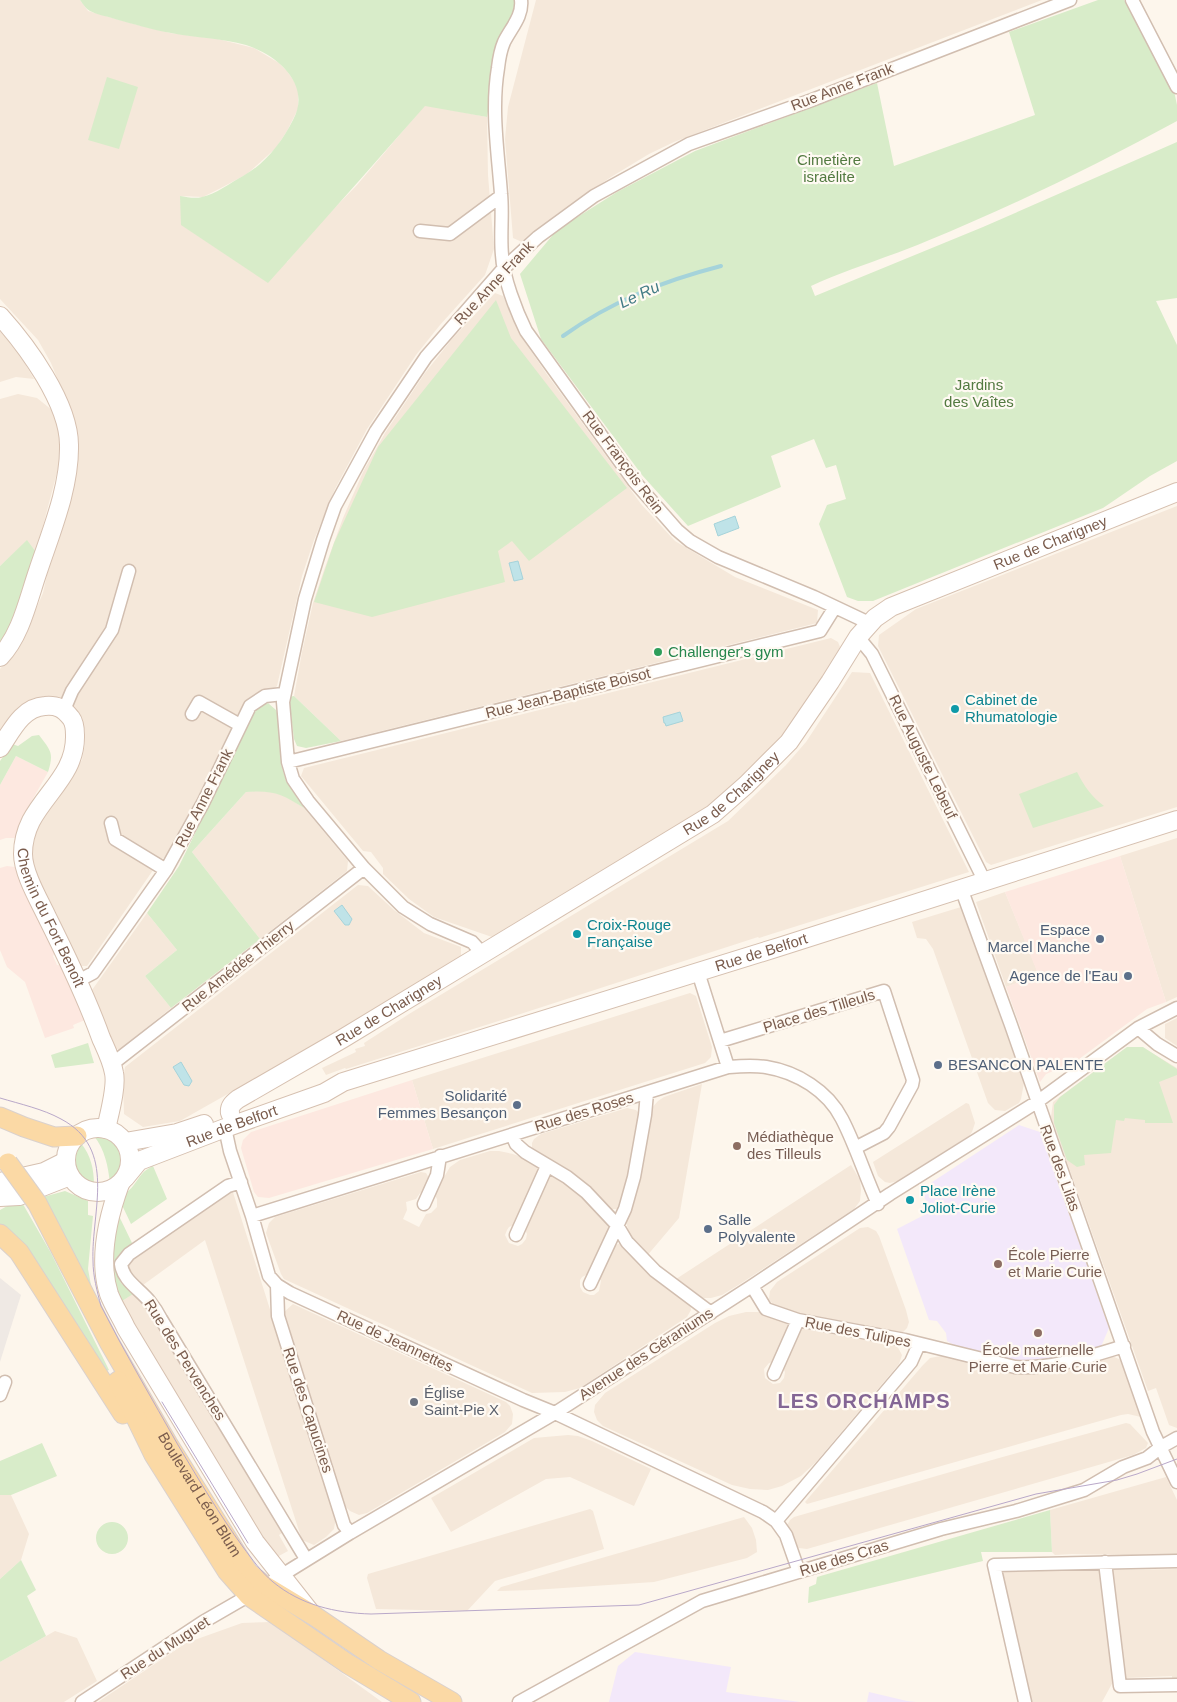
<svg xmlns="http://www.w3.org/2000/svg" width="1177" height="1702" font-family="Arial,sans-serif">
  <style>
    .residential { fill: #f5e8da }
    .commercial { fill: #fde8e0 }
    .industrial { fill: #efe9e4 }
    .education { fill: #f3e8fa }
    .green { fill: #d8ecc9 }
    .water { fill: #bfe3e8; stroke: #a5d3da }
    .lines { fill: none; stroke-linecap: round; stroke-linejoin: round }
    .stream { stroke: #a5d3da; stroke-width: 4 }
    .street-casing { stroke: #d1beb0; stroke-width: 15 }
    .secondary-casing { stroke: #d6c0b0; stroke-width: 20 }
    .primary-casing { stroke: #dad1cd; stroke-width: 21 }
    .street { stroke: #fff; stroke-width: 12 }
    .secondary { stroke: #fff; stroke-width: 18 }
    .primary { stroke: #fbd9a5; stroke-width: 19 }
    .tram { stroke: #b9a8c9; stroke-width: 1 }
    .primary-bridge-casing { stroke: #dad1cd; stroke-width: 21; stroke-linecap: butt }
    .primary-bridge { stroke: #fbd9a5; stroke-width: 19 }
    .leisure-dot { fill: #2e9e5b; stroke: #fffaf3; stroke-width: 2 }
    .culture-dot { fill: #0f9aa8; stroke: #fffaf3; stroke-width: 2 }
    .service-dot { fill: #5c6f8a; stroke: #fffaf3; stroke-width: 2 }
    .education-dot { fill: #8d6e63; stroke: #fffaf3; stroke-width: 2 }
    .worship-dot { fill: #6b7280; stroke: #fffaf3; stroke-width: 2 }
    .labels { text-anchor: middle; stroke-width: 4.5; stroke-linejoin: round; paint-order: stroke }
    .street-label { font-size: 15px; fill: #7a5c4d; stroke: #fffaf3 }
    .park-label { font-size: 15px; fill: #537a41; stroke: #fffaf3 }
    .leisure-label { font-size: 15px; fill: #27864d; stroke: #fffaf3; text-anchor: start }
    .culture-label { font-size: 15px; fill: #0d838f; stroke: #fffaf3; text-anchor: start }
    .service-label { font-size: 15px; fill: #4e5e75; stroke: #fffaf3; text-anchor: end }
    .education-label { font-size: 15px; fill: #785e54; stroke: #fffaf3; text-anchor: start }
    .worship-label { font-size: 15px; fill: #5b616d; stroke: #fffaf3; text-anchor: start }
    .water-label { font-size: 16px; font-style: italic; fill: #437c86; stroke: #fffaf3 }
    .district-label { font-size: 20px; font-weight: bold; letter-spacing: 1px; fill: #846695; stroke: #fffaf3 }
  </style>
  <rect width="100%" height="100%" fill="#fdf6ec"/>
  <path class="residential" d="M0,0h80l8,11 46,13 36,9 48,6 36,9 25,15 8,8 11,16v22l-11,22 -11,17 -29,26 -28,15 -16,8 -23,-1 107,66 31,-37 39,-40 68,-80 62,12 1,58 6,74 -9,26 -45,50 -24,30 -49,74 -32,60 -21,51 -12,36 -25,110 -2,2 -13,4 -93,163 -9,5 -73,106h-9l-44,-93 -3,-24 4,-20 47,-69 3,-16v-13l-2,-6 -10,-15 -60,4 -13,18v-63l22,-28 21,-48 32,-143 -13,-60 -11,-27 -13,-23 -38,-41z
    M536,0h506l-368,142 -25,12 -38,23 -54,37 -35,28 -9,-4 -8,-99 3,-32z
    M495,293l8,3 19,42 24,35 95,131 34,37 60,36 83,33 -1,13 -476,118 -47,-45 8,-44 11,-49 11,-33 19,-52 20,-46 22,-39 40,-60 27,-34z
    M0,331l17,19 17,29 -18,-2 -16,5z
    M18,394l19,4 15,12 5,9 4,20 -2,26 -23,87 -9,-11 -27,25v-167z
    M1177,506v301l-186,58 -5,-3 -108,-216 1,-11 37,-26z
    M831,638l7,4 2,5 -19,33 -38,57 -65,63 -226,137 -58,-20 -25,-18 -26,-25v-6l-12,-16 -8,-1 -62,-75 3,-8z
    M852,672l18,1 99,199 -210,66 -1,-1 -253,82 -159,50 -1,-1 -19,7 -4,-7 34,-16 -1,-3 10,-3 -1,-3 45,-29 319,-193 58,-56 20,-23z
    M262,790l22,5 20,13 44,53 -1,10 -87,68 -68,-87 54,-60z
    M1177,838v159l-11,5 -46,-146z
    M358,885l10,1 26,24 30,23 37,14v9l-92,58 -189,107 -37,6 -19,-13 -1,-34 2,-13z
    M1005,892l34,83 -33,12 -30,-85z
    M961,907l63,176 -3,16 -2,4 -14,8 -10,-1 -7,-7 -55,-154 -7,-10 -9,-1 -5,-16z
    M147,913l30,37 -32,26 26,32 -52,42 -9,-4 -18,-49v-7z
    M690,993l6,3 16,51 -1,10 -6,6 -272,86 -21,-69z
    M1177,1018v28l-12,-8v-14z
    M1128,1048l19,2 30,18v360l-8,-3 -13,-37 -8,3 -97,-274 2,-15 70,-52z
    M702,1084l-23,134 -33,39 -16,-21 -4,-14 25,-113 7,-8 6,-4z
    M966,1103l3,1 6,19 -3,9 -3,4 -71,45 -8,2 -5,-1 -7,-6 -5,-14z
    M627,1108l9,2 3,3 2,6 -20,88 -4,2h-8l-77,-59v-7l2,-4 7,-5z
    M490,1151h9l14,3 21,8 5,7 -23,55 -7,3 -2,3 -2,5 4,8 9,3 4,-2 4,-5 1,-5 -3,-7 23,-49 6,-2 13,4 40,41 2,6v8l-18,38 -8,4 -2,3v7l3,5 7,3h4l5,-4 2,-10 -3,-5 14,-29 6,-3 4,-1 68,61 1,6 -4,7 -107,71 -15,4 -33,1 -248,-114 -3,-5 -15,-41 3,-10 6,-6 146,-45 5,1 3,5 -4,13 -5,2 -4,6 -10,3 1,8 -4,9 16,8 7,-13 5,-1 6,-6v-8l-3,-5 16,-27 10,-7z
    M851,1165l9,15 1,10 -1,11 -6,8 -114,75 -18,11 -11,3h-7l-7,-2 -24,-15z
    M231,1186l104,329v8l-1,6 -8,8 -12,8 -12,-5 -97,-300 -62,45 -14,-12 -2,-9 2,-5z
    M868,1227l8,4 3,5 27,74 3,12 -2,6 -5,5 -5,1 -81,-14 -42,-14 -3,-4 -2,-3 1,-8 7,-9 83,-54z
    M122,1258l14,30 151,242 -8,5 9,16 -11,6 -19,-23 -136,-230 -1,-2 11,-8 -11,-11 -3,-9z
    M293,1304l213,98 4,4 3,8 -1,10 -7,8 -138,81 -8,2 -9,-4 -7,-7 -60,-191z
    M746,1312h13l15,4 12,5 2,4 1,5 -14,32 -6,1 -5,6 1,9 8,6 7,-1 4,-5 1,-6 -3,-6 17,-35 6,-5 91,18 6,11 -3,9 -83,98 -15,14 -19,10 -14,4 -18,-1 -18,-4 -129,-59 -6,-6 -3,-8 1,-7 10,-12 110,-70 14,-7z
    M941,1356l73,15 98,-15 9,4 20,57 -13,-3 -7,1 -314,89 -2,-2 118,-137 7,-7z
    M1126,1423l4,1 18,19 -2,5 -13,7 -326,94 -8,-1 -7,-3 -6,-18 4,-7 4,-3 205,-59z
    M568,1435l10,1 14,5 59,28 -17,37 -64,-29 -24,2 -95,53 -20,-34 103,-60z
    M1166,1477l11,23v56l-105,-2 -17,1 -3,-3 -2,-42z
    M0,1495h11l18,39 -8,26 -21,19z
    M590,1509l3,2 11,38 -109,32 -28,30 -91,-2 -9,-31 1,-4z
    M744,1517l8,11 4,12 1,12 -10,6 -93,24 -121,8 -36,1 4,-4z
    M1177,1569v110l-5,1v-4l-47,2 -13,-108z
    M1101,1570l13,110 -12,22h-70l-28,-119 -1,-10 3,-2z
    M271,1622l111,80h-284l88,-59 56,-20z
    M55,1631l22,7 20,43 -33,21h-64v-40z"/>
  <path class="commercial" d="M16,756l32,16 -27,48 -6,18h-9l-6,2v-55z
    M1120,856l46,146 -19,7 -72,53 -29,12 -6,8 -34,-95 32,-13 -33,-82z
    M7,866l8,1 41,84 -3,5 4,9 6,1 15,32 7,22 -12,5 1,3 -29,10 -20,-56 -18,-15 -7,-17v-82z
    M412,1080l21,69 -164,49 -11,-1 -4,-5 -13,-44 2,-8 8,-8z"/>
  <path class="industrial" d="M0,1278l21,17 -21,67z"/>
  <path class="education" d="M1019,1125l21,7 69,196 -9,21 -29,9 -55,5 -55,-14 -14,-8 -1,-8 -9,-12 -8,-1 -32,-91 31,-16 -1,-11 -7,-12z
    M635,1652l96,15 -5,25 74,10h-191l9,-36z
    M869,1692l38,9 9,1h-49z"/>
  <path class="green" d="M80,0h442l-28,53 -3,17 1,19 -5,28 -62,-11c-52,59 -104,118 -157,177l-87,-58 -1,-29c7,1 15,3 22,1 14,-3 28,-14 41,-21 22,-12 39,-34 50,-56 19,-35 -15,-65 -47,-75 -24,-7 -50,-7 -75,-12 -19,-3 -37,-9 -56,-14 -8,-3 -18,-4 -25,-8 -4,-2 -7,-7 -10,-11z
    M1098,0h26l50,91 3,14v16c-81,44 -164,85 -250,120 -38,16 -79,28 -116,45l4,10 168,-69 194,-85v156l-21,3 21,44v116l-27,15 -47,32 -230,93h-15l-11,-4 -28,-73 8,-19 19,-6 -10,-34 -10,3 -12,-29 -43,17 10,31 -93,39 -46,-51 -101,-136 -21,-65 37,-44 60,-38 78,-41 182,-68 17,83 141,-51 -26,-83z
    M107,77l31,10 -19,62 -31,-9z
    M496,300l15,38 116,150 -98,73 -17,-20 -14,10 7,31 -133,35 -58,-15 20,-59 44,-96z
    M27,540l9,12 -24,70 -12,20v-76z
    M294,696l47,45 -35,7 -9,-2 -3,-7 -5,-42z
    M268,703l8,7 3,9 2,45 5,17 18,27c-22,-14 -31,-18 -58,-16l-54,60 68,87 -89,69 -26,-32 32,-26 -30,-37 32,-47 75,-153 4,-5z
    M39,735c12,16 15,18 9,37l-32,-16 -16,29v-24l12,-17 6,2 14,-10z
    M1077,772c7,14 14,24 27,34l-71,22 -14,-34z
    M88,1043l6,20 -39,5 -4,-13z
    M1127,1047h16l34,22v6l-18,7 14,41h-28v-3l-20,-2 -1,3 -8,-1 -5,33 -27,2 1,10 -8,2 -10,-7 -13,-37v-18l6,-8z
    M94,1136c30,-2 39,31 16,47 -2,-17 -5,-33 -16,-47z
    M81,1143c10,13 13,26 13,42 -22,-7 -25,-25 -13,-42z
    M153,1166l14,33 -36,25 -10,-21c2,-8 7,-11 12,-17 8,-10 8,-14 20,-20z
    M65,1191l23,10v14l5,1 -5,53 5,27 -50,-99z
    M20,1199l31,54 58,117 -5,2 -104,-142v-20z
    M119,1216l14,29 -15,29 3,9 12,11 -14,9 -7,-36 1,-24z
    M42,1443l15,33 -46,19h-11v-34z
    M1050,1510l2,42h-71l2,9 -175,42 1,-16 7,-3 1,-7z
    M96 1538a16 16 0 1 1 32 0a16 16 0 1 1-32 0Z
    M21,1560l15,30 -9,6 19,40 -46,26v-83z"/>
  <path class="water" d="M735,516l4,12 -21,8 -4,-12z
    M518,561l5,18 -9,2 -5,-18z
    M680,712l3,9 -17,5 -1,-3h-1l-1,-6z
    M342,905l10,14 -3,6h-4l-11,-14z
    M181,1062l11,19 -3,5 -5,-1 -11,-18z"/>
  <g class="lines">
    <path class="stream" d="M563,336c49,-35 100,-55 158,-70"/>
    <defs>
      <path id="street" d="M521,0c2,16 -10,28 -17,42 -3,7 -5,17 -6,26 -7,42 0,84 3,126 2,20 -1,41 1,61 1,22 14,56 24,76l108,150 43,49 13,11 28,16 96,40 55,26
        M1132,0l45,87
        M420,231l30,3 51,-38
        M858,637l14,17 112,226
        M64,710l8,-19 40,-61 17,-59
        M192,714l7,-12 41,23
        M288,762l532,-131 15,-24
        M111,823l4,16 51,31
        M961,888l50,137 142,407 24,50
        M483,954l-11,-12 -42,-18 -27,-17 -39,-39 -56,-67 -15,-22 -5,-17 -5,-60 22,-103 18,-59 12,-34 41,-75 50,-74 77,-88 35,-32 56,-41 95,-52 123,-44 258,-100
        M698,972l30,95
        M78,981l15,-8 73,-103 37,-67 47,-97 15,-10 18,-2
        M1138,1028l19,16 20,12
        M720,1041l164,-50 29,89 -1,5 -23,42 -5,6 -29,15
        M111,1063l5,-2 248,-193
        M225,1128l5,23 22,65 17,60 8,9 13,8 233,107 32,13 208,99 13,9 10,14 13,37
        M512,1135l4,9 9,8 42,25 19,15 31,33 10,17 28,29 56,42
        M241,1182l-13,4 -99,68 -8,10c2,17 19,25 29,38 4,5 8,11 11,17l145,240
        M424,1204l13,-29 3,-19
        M252,1216l476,-149c13,-1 25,-2 38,0 31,5 62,24 76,52 14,27 23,57 36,85
        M516,1235l31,-69
        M590,1284l35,-75 9,-32 11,-62 2,-22
        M277,1285l1,31 66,209 6,8
        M752,1286l14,23 32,11 107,20 110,27c38,2 73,-10 109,-21
        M774,1374l24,-54
        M0,1395l5,-13
        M776,1521l135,-159 8,-18
        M1105,1562l15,124 57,-1
        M274,1580l76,-47 205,-120 197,-127 138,-92 147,-92 101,-74 39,-20
        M82,1702l121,-80 52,-30
        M519,1702l183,-101 239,-72 75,-18 68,-21 39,-23 24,-9 14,-11 16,-9
        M1025,1702l-31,-137 183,-4"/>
      <g id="secondary">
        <path d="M0,316c27,30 69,87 69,129 1,42 -18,87 -31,126 -10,29 -17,64 -38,86"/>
        <path id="s1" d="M0,748c11,-16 22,-41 45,-42 12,-1 18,2 26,12 3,4 4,12 4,17 1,37 -28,56 -44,86 -5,10 -8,22 -8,33 0,19 16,46 24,63 20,40 39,79 54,121 5,11 11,23 13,35 3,14 -5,42 -8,56"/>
        <path id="s2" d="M230,1113c-1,-7 3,-10 8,-14l104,-60 371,-225 33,-29 43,-43 41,-60 28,-45 17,-19 16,-11 286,-115"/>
        <circle cx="98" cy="1160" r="32"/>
        <path d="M125,1142l52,-9 27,-9"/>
        <path id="s3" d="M125,1178l14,-17 86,-33 99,-35 19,-11 436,-135 398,-127"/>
        <path d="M0,1182l44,-10 22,-11"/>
        <path d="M120,1184c-12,33 -22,76 -11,110 4,11 12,23 17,34l129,214 56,71"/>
        <path d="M0,1197l19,-1 51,-20"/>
      </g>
      <g id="primary">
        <path d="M0,1117l24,10 30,10 23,-1"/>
        <path id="s4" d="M37,1203l72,139 59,102 80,128 17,14 48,29 66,45 73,42"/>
        <path d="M0,1234l19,18 104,162"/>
        <path d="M118,1381l36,74 73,116 22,25 99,68 63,38"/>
      </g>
    </defs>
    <use href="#street" class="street-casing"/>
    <use href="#secondary" class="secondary-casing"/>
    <use href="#primary" class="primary-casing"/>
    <use href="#street" class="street"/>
    <use href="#secondary" class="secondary"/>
    <use href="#primary" class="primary"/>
    <path class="tram" d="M0,1098c20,6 43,11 61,21 57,30 30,92 32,142 0,15 4,30 8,45 24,47 51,93 77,139 21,35 41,69 65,102 9,12 18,25 30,35 28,23 62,31 98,32l268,-9 397,-111 81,-14 20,-6 40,-15
      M162,1402l86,141"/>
    <defs>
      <path id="primary-bridge" d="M8,1163l29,40"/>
    </defs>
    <use href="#primary-bridge" class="primary-bridge-casing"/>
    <use href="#primary-bridge" class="primary-bridge"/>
  </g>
  <circle class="leisure-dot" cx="658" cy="652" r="5"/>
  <g class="culture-dot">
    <circle cx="955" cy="709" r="5"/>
    <circle cx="577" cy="934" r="5"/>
    <circle cx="910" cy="1200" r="5"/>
  </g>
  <g class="service-dot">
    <circle cx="1100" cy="939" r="5"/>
    <circle cx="1128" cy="976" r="5"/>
    <circle cx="938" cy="1065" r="5"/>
    <circle cx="517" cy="1105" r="5"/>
    <circle cx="708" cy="1229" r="5"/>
  </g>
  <g class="education-dot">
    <circle cx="737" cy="1146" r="5"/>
    <circle cx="998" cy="1264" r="5"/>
    <circle cx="1038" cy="1333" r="5"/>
  </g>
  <circle class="worship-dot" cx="414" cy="1402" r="5"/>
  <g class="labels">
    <g class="street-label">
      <text transform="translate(842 87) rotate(-21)" y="5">Rue Anne Frank</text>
      <text transform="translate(494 283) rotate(-47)" y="5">Rue Anne Frank</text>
      <text transform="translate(623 462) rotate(53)" y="5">Rue François Rein</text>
      <text dy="5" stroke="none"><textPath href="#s2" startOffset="1018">Rue de Charigney</textPath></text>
      <text transform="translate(568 693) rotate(-14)" y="5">Rue Jean-Baptiste Boisot</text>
      <text transform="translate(923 757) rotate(64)" y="5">Rue Auguste Lebeuf</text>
      <text dy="5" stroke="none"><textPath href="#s2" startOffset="598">Rue de Charigney</textPath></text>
      <text transform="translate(204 798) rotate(-63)" y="5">Rue Anne Frank</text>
      <text dy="5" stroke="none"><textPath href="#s1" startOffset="314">Chemin du Fort Benoît</textPath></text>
      <text dy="5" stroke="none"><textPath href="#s3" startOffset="679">Rue de Belfort</textPath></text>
      <text transform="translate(238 966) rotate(-38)" y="5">Rue Amédée Thierry</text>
      <text dy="5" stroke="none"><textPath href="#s2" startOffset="192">Rue de Charigney</textPath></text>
      <text transform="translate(819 1011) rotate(-17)" y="5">Place des Tilleuls</text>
      <text transform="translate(584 1112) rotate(-17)" y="5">Rue des Roses</text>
      <text dy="5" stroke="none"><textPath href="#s3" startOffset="121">Rue de Belfort</textPath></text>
      <text transform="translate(1060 1168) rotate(70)" y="5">Rue des Lilas</text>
      <text transform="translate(858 1332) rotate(11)" y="5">Rue des Tulipes</text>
      <text transform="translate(395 1341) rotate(25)" y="5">Rue de Jeannettes</text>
      <text transform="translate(646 1354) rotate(-33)" y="5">Avenue des Géraniums</text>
      <text transform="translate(185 1360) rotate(58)" y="5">Rue des Pervenches</text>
      <text transform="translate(308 1410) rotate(72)" y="5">Rue des Capucines</text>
      <text dy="5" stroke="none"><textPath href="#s4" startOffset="334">Boulevard Léon Blum</textPath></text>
      <text transform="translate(844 1558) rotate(-17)" y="5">Rue des Cras</text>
      <text transform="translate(165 1648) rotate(-33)" y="5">Rue du Muguet</text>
    </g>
    <g class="park-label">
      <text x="829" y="165">Cimetière<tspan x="829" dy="17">israélite</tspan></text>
      <text x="979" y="390">Jardins<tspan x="979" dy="17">des Vaîtes</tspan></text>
    </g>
    <g class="leisure-label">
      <text x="668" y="657">Challenger's gym</text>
    </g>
    <g class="culture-label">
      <text x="965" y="705">Cabinet de<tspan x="965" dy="17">Rhumatologie</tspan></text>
      <text x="587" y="930">Croix-Rouge<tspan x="587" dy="17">Française</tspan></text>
      <text x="920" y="1196">Place Irène<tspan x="920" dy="17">Joliot-Curie</tspan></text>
    </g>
    <g class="service-label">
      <text x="1090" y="935">Espace<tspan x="1090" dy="17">Marcel Manche</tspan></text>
      <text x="1118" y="981">Agence de l'Eau</text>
      <text x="948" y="1070" text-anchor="start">BESANCON PALENTE</text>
      <text x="507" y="1101">Solidarité<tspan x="507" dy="17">Femmes Besançon</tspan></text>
      <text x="718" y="1225" text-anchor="start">Salle<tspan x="718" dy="17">Polyvalente</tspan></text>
    </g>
    <g class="education-label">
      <text x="747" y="1142">Médiathèque<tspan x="747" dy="17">des Tilleuls</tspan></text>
      <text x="1008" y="1260">École Pierre<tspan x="1008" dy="17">et Marie Curie</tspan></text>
      <text x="1038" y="1355" text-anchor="middle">École maternelle<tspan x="1038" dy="17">Pierre et Marie Curie</tspan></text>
    </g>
    <g class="worship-label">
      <text x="424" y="1398">Église<tspan x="424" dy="17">Saint-Pie X</tspan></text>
    </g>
    <g class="water-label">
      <text transform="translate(639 294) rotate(-25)" y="6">Le Ru</text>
    </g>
    <g class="district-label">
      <text x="864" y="1408">LES ORCHAMPS</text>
    </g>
  </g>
</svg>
